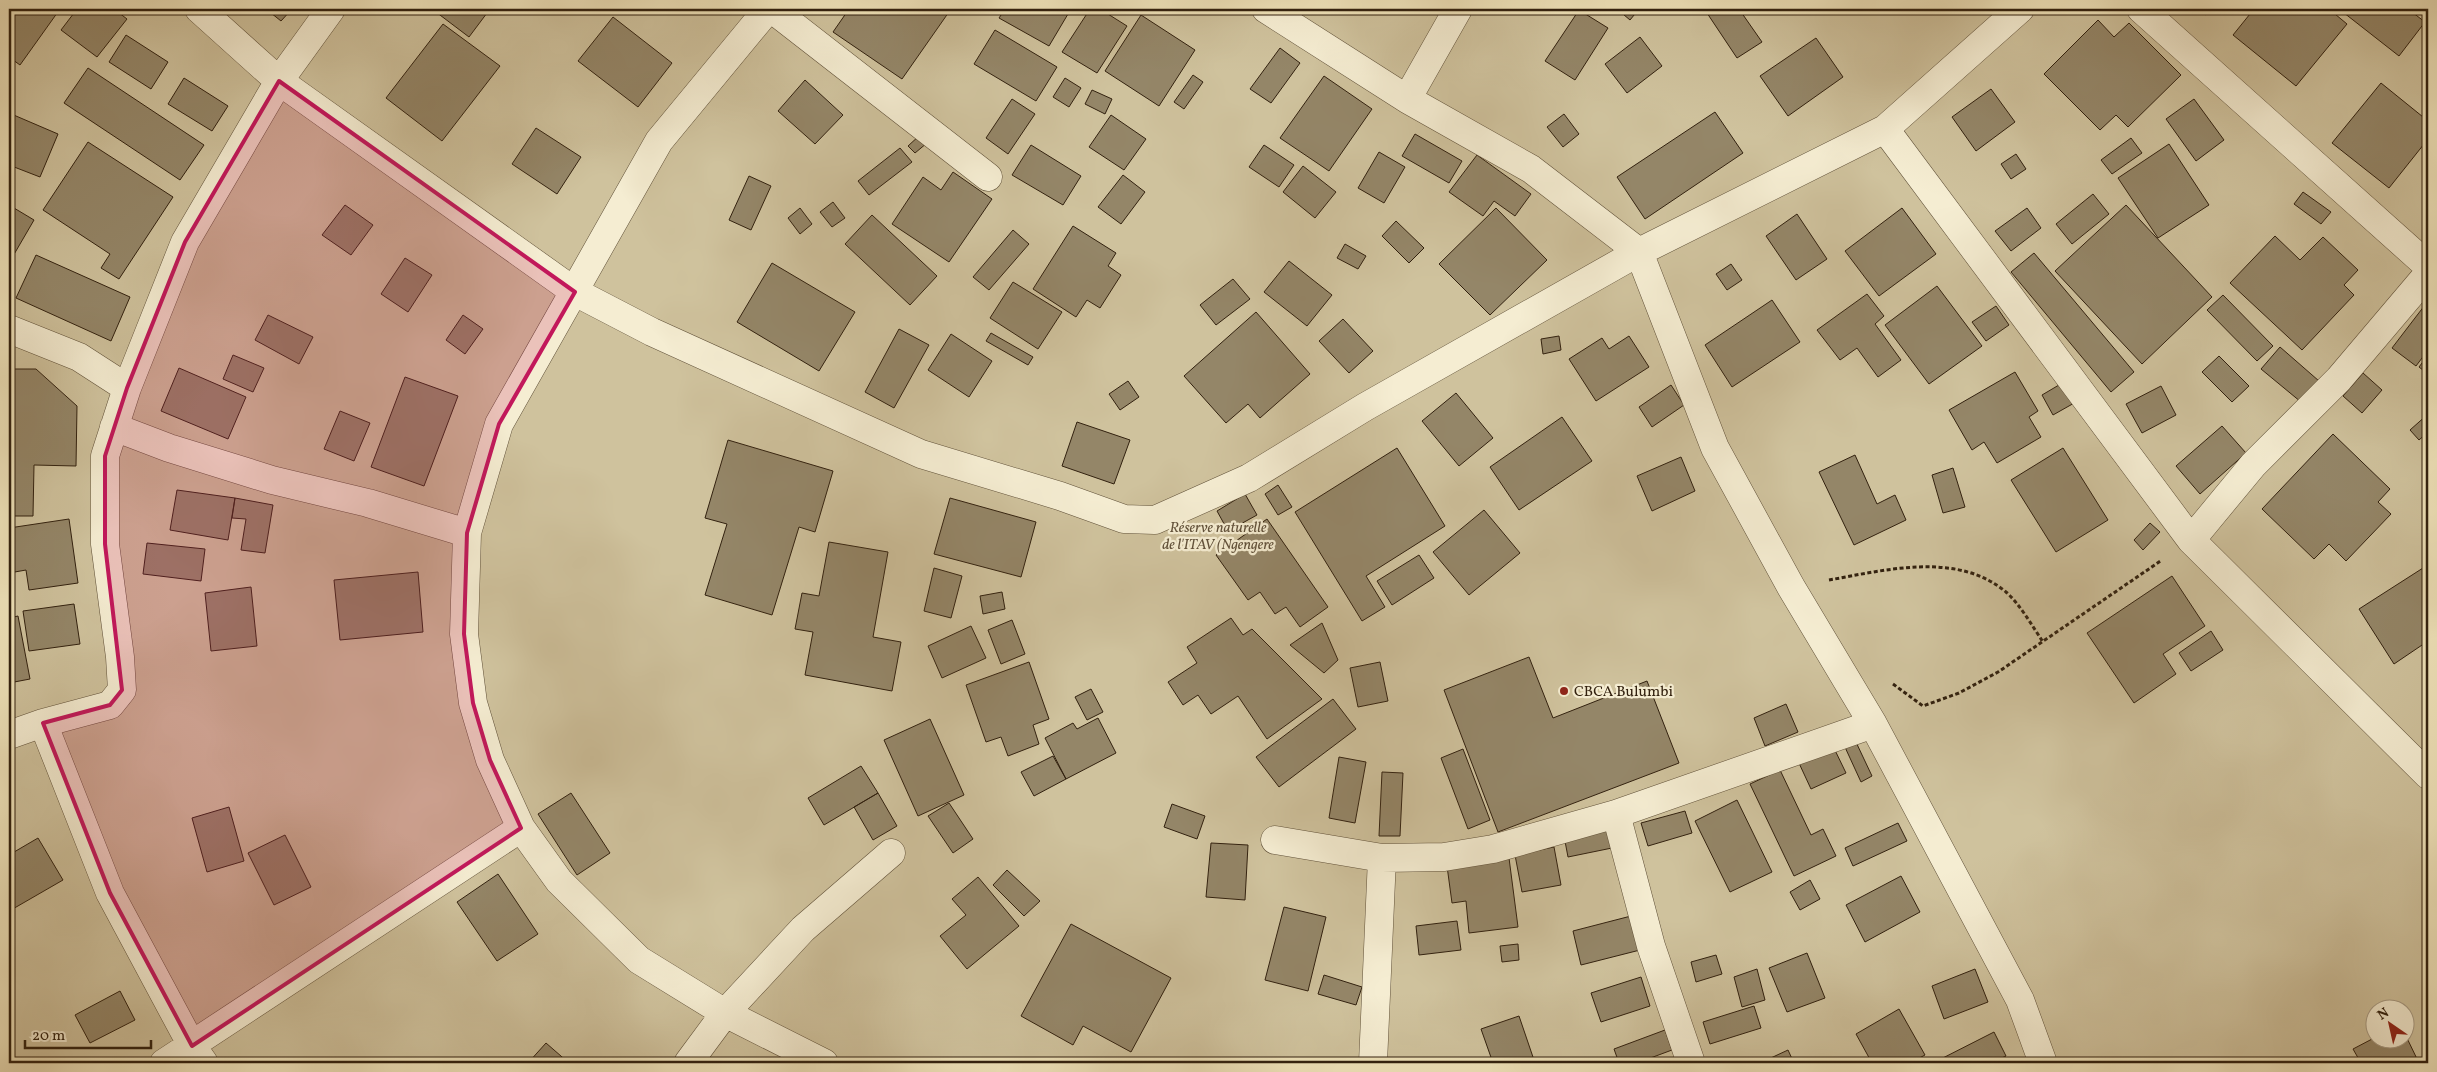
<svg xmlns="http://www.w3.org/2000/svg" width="2437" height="1072" font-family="Vollkorn,serif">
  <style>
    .green { fill: #cfc29d; stroke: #807256; fill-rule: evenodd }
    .building { fill: #948668; stroke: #32210f }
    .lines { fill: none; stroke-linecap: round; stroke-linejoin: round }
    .street-casing { stroke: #61523a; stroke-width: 29 }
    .path { stroke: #32210f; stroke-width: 3; stroke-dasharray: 4 2.5; stroke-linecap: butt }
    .street { stroke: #f5edd2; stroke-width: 28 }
    .marked { fill: #c2185b; fill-opacity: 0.2; stroke: #c2185b; stroke-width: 4; stroke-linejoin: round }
    .poi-dot { fill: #8f2418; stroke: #f5edd2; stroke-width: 2 }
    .labels { text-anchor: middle; stroke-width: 4.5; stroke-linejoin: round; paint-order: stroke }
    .park-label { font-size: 15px; font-style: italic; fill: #61513a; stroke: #f5edd2 }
    .poi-label { font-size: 15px; fill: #32210f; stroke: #f5edd2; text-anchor: start }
  </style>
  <rect width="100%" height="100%" fill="#efe3ba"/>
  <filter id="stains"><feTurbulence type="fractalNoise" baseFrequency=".004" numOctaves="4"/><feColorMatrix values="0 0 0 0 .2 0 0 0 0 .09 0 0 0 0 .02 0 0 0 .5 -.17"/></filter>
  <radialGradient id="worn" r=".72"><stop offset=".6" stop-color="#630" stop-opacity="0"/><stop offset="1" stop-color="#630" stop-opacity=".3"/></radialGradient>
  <path class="green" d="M9,9h2419v1054h-2419zM2374,1010h30v30h-30z"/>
  <path class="building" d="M9,9h51l-40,56 -11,-8z
    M77,9h37l13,10 -30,38 -36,-27z
    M266,9h26l-11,12z
    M432,9h58l-21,28z
    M849,9h102l-49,70 -69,-47z
    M1005,9h53l10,5 -19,32 -50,-28z
    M1090,9h10l27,17 -30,47 -35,-21z
    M1617,9h22l-9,11z
    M1714,9h25l23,33 -25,16 -30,-45z
    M2199,9h13l-7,6z
    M2254,9h75l18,15 -51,62 -63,-51z
    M2339,9h69l17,13 -26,34z
    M1579,10l29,18 -33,52 -30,-19z
    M1141,15l54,35 -36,56 -54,-35z
    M613,17l59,46 -34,44 -60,-46z
    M2098,20l16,17 15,-14 52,52 -53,52 -12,-12 -16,15 -56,-56z
    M443,24l57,42 -58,75 -56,-43z
    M995,30l62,37 -21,34 -62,-37z
    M126,35l42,27 -17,27 -42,-27z
    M1640,37l22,29 -35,27 -22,-29z
    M1816,38l27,39 -55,39 -28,-40z
    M1280,48l20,15 -29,40 -21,-14z
    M88,68l116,77 -24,35 -116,-77z
    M1193,75l10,7 -19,27 -10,-7z
    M1324,76l48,33 -43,62 -49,-33z
    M184,78l44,28 -16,25 -44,-27z
    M1065,78l16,10 -12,19 -16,-10z
    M805,80l38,35 -28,29 -37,-33z
    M2381,83l47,38v18l-39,49 -57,-45z
    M1991,89l24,33 -39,29 -24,-34z
    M1092,90l20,9 -7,15 -20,-10z
    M1012,99l23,15 -27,40 -22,-16z
    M2194,99l30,41 -28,21 -30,-42z
    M1715,112l28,41 -98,66 -28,-42z
    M9,113l49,21 -18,43 -31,-12z
    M1564,114l15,20 -16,13 -16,-20z
    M1111,115l35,24 -22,31 -35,-23z
    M536,128l45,29 -24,37 -45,-30z
    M1415,134l47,27 -13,22 -47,-27z
    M920,135l7,8 -12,10 -7,-7z
    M2131,138l11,15 -30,21 -11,-14z
    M88,142l85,55 -54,82 -18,-11 9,-14 -67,-44z
    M2169,144l40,61 -51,33 -40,-60z
    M1031,145l50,31 -18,29 -51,-30z
    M1264,145l30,20 -15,22 -30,-20z
    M900,148l12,14 -43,33 -11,-14z
    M1379,152l26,15 -21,36 -26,-15z
    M2016,154l10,15 -15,10 -10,-15z
    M1477,155l54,39 -16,22 -21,-15 -11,15 -34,-24z
    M1303,166l33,26 -21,26 -32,-26z
    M953,172l39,27 -43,63 -57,-38 31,-47 18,13z
    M1123,175l22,17 -24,32 -23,-17z
    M749,176l22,10 -20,44 -22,-10z
    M2303,192l28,20 -10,12 -27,-20z
    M2093,194l16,20 -37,30 -16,-20z
    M833,202l12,16 -13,9 -12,-15z
    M9,205l25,15 -25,43z
    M345,205l28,20 -22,30 -29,-20z
    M2126,205l86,92 -70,67 -87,-93z
    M800,208l12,16 -12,10 -12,-16z
    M1496,208l51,52 -57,55 -51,-51z
    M1902,208l34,46 -57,42 -34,-45z
    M2027,208l14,20 -30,23 -16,-20z
    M1797,214l30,45 -31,21 -30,-44z
    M872,215l65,61 -27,29 -65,-61z
    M1396,221l28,27 -15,15 -27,-27z
    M1073,226l43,27 -8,13 13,9 -21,33 -13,-8 -11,17 -43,-28z
    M1013,230l16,14 -40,46 -16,-13z
    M2275,236l25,24 23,-23 35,33 -14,15 10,10 -52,55 -72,-67z
    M1345,244l21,12 -8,13 -21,-11z
    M2034,253l100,119 -23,20 -100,-120z
    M36,255l94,42 -19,44 -95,-43z
    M405,258l27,17 -24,37 -27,-18z
    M1289,261l43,34 -25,31 -43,-34z
    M772,263l83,49 -36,59 -82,-49z
    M1731,264l11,16 -15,10 -11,-16z
    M1233,279l17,20 -34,26 -16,-20z
    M1013,282l49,30 -24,37 -48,-31z
    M1937,286l45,60 -53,38 -44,-59z
    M1867,294l17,22 -9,8 26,36 -23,17 -21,-29 -17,12 -23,-30z
    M2223,295l50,51 -16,15 -50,-51z
    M1772,300l28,42 -68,45 -27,-42z
    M2428,301v49l-12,16 -24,-18z
    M1996,306l13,19 -23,16 -14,-19z
    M1256,312l54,62 -50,44 -12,-14 -22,19 -42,-47z
    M268,315l45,22 -14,27 -44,-24z
    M463,315l20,14 -18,25 -19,-14z
    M1343,319l30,32 -24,22 -30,-32z
    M899,329l30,16 -35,63 -29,-16z
    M991,333l42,24 -5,8 -42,-24z
    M951,334l41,27 -23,36 -41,-27z
    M1559,336l2,14 -18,4 -2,-15z
    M1629,336l20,31 -53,34 -27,-42 33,-21 7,11z
    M2280,347l39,34 -18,21 -40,-33z
    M233,355l31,13 -11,24 -30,-13z
    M2428,355v19l-9,-7z
    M2219,356l30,30 -17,16 -30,-30z
    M179,368l67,29 -18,42 -67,-28z
    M9,369h27l41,37 -1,60 -42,-1 -1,51h-24z
    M2015,372l23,39 -9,6 12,20 -44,26 -13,-21 -12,8 -23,-40z
    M2363,373l19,17 -20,23 -19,-17z
    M405,377l53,19 -34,90 -53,-19z
    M1128,381l11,16 -19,13 -11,-16z
    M2064,382l12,20 -23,13 -11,-20z
    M1671,385l13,20 -32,22 -13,-20z
    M2161,386l15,29 -34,18 -16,-29z
    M1456,393l37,45 -34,28 -37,-45z
    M340,411l30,12 -16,38 -30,-12z
    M2428,414v18l-9,8 -9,-10z
    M1562,417l30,44 -73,49 -29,-43z
    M1077,422l53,18 -16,44 -52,-18z
    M2222,426l24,27 -46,41 -24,-28z
    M2333,434l57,55 -12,13 13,12 -45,47 -17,-17 -15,15 -52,-50z
    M728,440l105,31 -18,61 -16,-5 -27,88 -67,-20 22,-71 -22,-6z
    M1397,448l48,78 -79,50 19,31 -23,14 -67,-109z
    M2063,448l45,72 -52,32 -45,-72z
    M1855,455l22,49 18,-9 11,25 -52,25 -35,-73z
    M1681,457l14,34 -43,20 -15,-35z
    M1953,468l12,39 -22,6 -11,-38z
    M1278,485l14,22 -14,8 -13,-21z
    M177,490l58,8 -7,42 -58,-10z
    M1245,494l12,21 -29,16 -11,-20z
    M235,498l38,7 -8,48 -24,-3 5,-31 -14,-1z
    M950,498l86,24 -15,55 -87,-23z
    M1484,510l36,43 -51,42 -36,-43z
    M69,519l9,64 -49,7 -3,-20 -17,3v-45z
    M1267,519l61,88 -28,20 -14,-20 -11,7 -15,-22 -12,8 -32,-45z
    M2150,523l10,9 -17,18 -9,-10z
    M829,542l59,10 -15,85 28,5 -9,49 -87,-16 8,-43 -18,-3 7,-36 17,3z
    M147,543l58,6 -4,32 -58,-7z
    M1419,555l15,23 -42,27 -15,-24z
    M934,568l28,8 -11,42 -27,-7z
    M2423,568l5,8v65l-34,23 -35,-55z
    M418,572l5,60 -83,8 -6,-60z
    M2172,576l33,50 -42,28 13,20 -42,29 -47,-70z
    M251,587l6,59 -46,5 -6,-58z
    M1002,592l3,17 -22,5 -3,-18z
    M74,604l6,40 -51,7 -6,-40z
    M18,616l12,63 -21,4v-65z
    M1231,618l12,17 9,-6 70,70 -55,40 -29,-43 -27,18 -13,-19 -15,10 -15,-23 29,-19 -10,-16z
    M1012,620l13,34 -24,10 -13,-34z
    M1322,623l16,37 -14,13 -34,-28z
    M971,626l15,32 -44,20 -14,-32z
    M2211,631l12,19 -32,21 -12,-18z
    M1529,657l24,61 94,-37 32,82 -181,69 -54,-142z
    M1029,662l20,57 -16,6 6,19 -31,12 -7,-19 -15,5 -20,-57z
    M1380,662l8,39 -30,6 -8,-39z
    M1091,689l12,23 -16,8 -12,-23z
    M1333,699l23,30 -77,58 -23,-30z
    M1786,704l12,28 -33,14 -11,-28z
    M1098,718l18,35 -50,26 -21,-41 28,-15 4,6z
    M930,719l34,76 -46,21 -34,-76z
    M1855,740l17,36 -11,6 -17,-37z
    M1832,744l14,29 -35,16 -13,-28z
    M1463,749l27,71 -22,9 -27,-71z
    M1053,756l13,23 -32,17 -13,-24z
    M1339,757l27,5 -11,61 -26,-5z
    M861,766l17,27 -54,32 -16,-27z
    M1780,770l31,65 12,-6 13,27 -42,20 -44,-92z
    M1382,772l21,1 -3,63h-21z
    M571,793l39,60 -33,22 -39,-61z
    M878,793l19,33 -24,14 -19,-33z
    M1737,800l35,72 -42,20 -35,-71z
    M949,803l24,36 -20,14 -25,-37z
    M1172,804l33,12 -8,23 -33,-12z
    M229,807l15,54 -37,11 -15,-54z
    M1685,811l7,22 -44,13 -7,-23z
    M1898,823l9,18 -54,25 -8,-18z
    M1609,828l3,20 -44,9 -4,-21z
    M285,835l26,52 -37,18 -26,-52z
    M38,838l25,42 -52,30 -2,-3v-52z
    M1211,843l37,2 -3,55 -39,-3z
    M1554,847l7,38 -39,7 -7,-37z
    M1509,858l9,69 -49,6 -3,-32 -14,2 -5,-37z
    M1007,870l33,31 -16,15 -31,-31z
    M498,874l40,60 -41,27 -40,-59z
    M1901,876l19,36 -55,30 -19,-37z
    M978,877l41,49 -52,43 -27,-33 26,-21 -14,-16z
    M1810,880l10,19 -20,11 -10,-18z
    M1284,907l42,10 -18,74 -43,-11z
    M1631,916l9,34 -59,15 -8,-34z
    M1457,921l4,29 -42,5 -3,-29z
    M1071,924l100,54 -40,74 -48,-26 -10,19 -52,-29z
    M1518,944l1,16 -17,2 -2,-16z
    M1807,953l18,45 -38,14 -18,-44z
    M1716,955l6,19 -26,8 -5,-20z
    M1757,969l8,31 -23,7 -8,-30z
    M1975,969l13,33 -44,17 -12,-33z
    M1324,975l38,12 -6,18 -38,-11z
    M1641,977l9,29 -49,16 -10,-29z
    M120,991l15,29 -45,23 -15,-28z
    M1754,1006l7,22 -51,16 -7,-22z
    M1899,1009l26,46 -15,8h-38l-16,-29z
    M1519,1016l16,47h-42l-12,-34z
    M1665,1030l7,20 -35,13h-18l-5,-14z
    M1994,1032l12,24 -15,7h-58z
    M2404,1032l15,31h-58l-8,-14 21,-11 30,2z
    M546,1043l23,20h-41z
    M1788,1050l6,13h-34z"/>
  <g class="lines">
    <defs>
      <path id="street" d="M199,9l80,72 296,211 77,40 269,122 139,42 64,23 31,1 94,-42 116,-71 274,-155 246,-123 135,-120
        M768,9l-109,132 -160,283 -32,109 -3,101 9,69 17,57 31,68 38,53 80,79 86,53 99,50
        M772,9l216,168
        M1266,9l141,90 124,70 108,83 76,196 76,139 82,137 147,276 23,63
        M2141,9l287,257
        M1407,99l51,-90
        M1885,129l306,411 237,235
        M9,329l70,28 48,31
        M114,427l55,21 103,32 96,23 99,30
        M2191,540l62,-75 86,-86 89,-105
        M43,723l67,-18 12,-15 -2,-33 -15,-113v-88l22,-68 58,-146 94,-161 52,-72
        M9,735l34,-12 67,170 82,153 12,17
        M1616,814l35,132 40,117
        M1275,840l107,18 62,-1 49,-8 123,-35 257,-90
        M164,1063l357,-235
        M688,1063l37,-50 78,-84 88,-76
        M1373,1063l9,-205"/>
    </defs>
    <use href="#street" class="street-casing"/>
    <path class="path" d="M1829,580c57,-10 128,-29 177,12 13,11 27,35 37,50
      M1893,684l30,22 36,-13 39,-21 164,-112"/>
    <use href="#street" class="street"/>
  </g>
  <path class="marked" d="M279,81l296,211 -76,132 -32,109 -3,101 9,69 17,57 31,68 -329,218 -82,-153 -67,-170 67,-18 12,-15 -17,-146v-88l22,-68 58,-146z"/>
  <circle class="poi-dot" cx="1564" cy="691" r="5"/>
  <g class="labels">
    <g class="park-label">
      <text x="1218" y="532">Réserve naturelle<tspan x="1218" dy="17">de l'ITAV (Ngengere</tspan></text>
    </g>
    <g class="poi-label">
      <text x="1574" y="696">CBCA Bulumbi</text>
    </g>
  </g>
  <rect width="2437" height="1072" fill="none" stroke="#efe3ba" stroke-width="30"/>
  <rect x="10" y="10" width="2417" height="1052" fill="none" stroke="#32210f" stroke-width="2.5"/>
  <rect x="15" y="15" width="2407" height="1042" fill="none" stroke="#32210f"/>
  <g transform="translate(2390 1024) rotate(326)"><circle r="24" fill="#f5edd2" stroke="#a79b84"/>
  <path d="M0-4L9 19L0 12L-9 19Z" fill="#8f2418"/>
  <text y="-8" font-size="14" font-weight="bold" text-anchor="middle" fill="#32210f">N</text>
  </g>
  <path d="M25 1040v8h126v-8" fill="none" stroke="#32210f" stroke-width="2.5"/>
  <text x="32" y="1040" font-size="15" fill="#32210f" stroke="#f5edd2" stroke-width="4" paint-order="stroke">20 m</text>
  <rect width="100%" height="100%" filter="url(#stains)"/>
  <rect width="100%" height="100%" fill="url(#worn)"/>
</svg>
